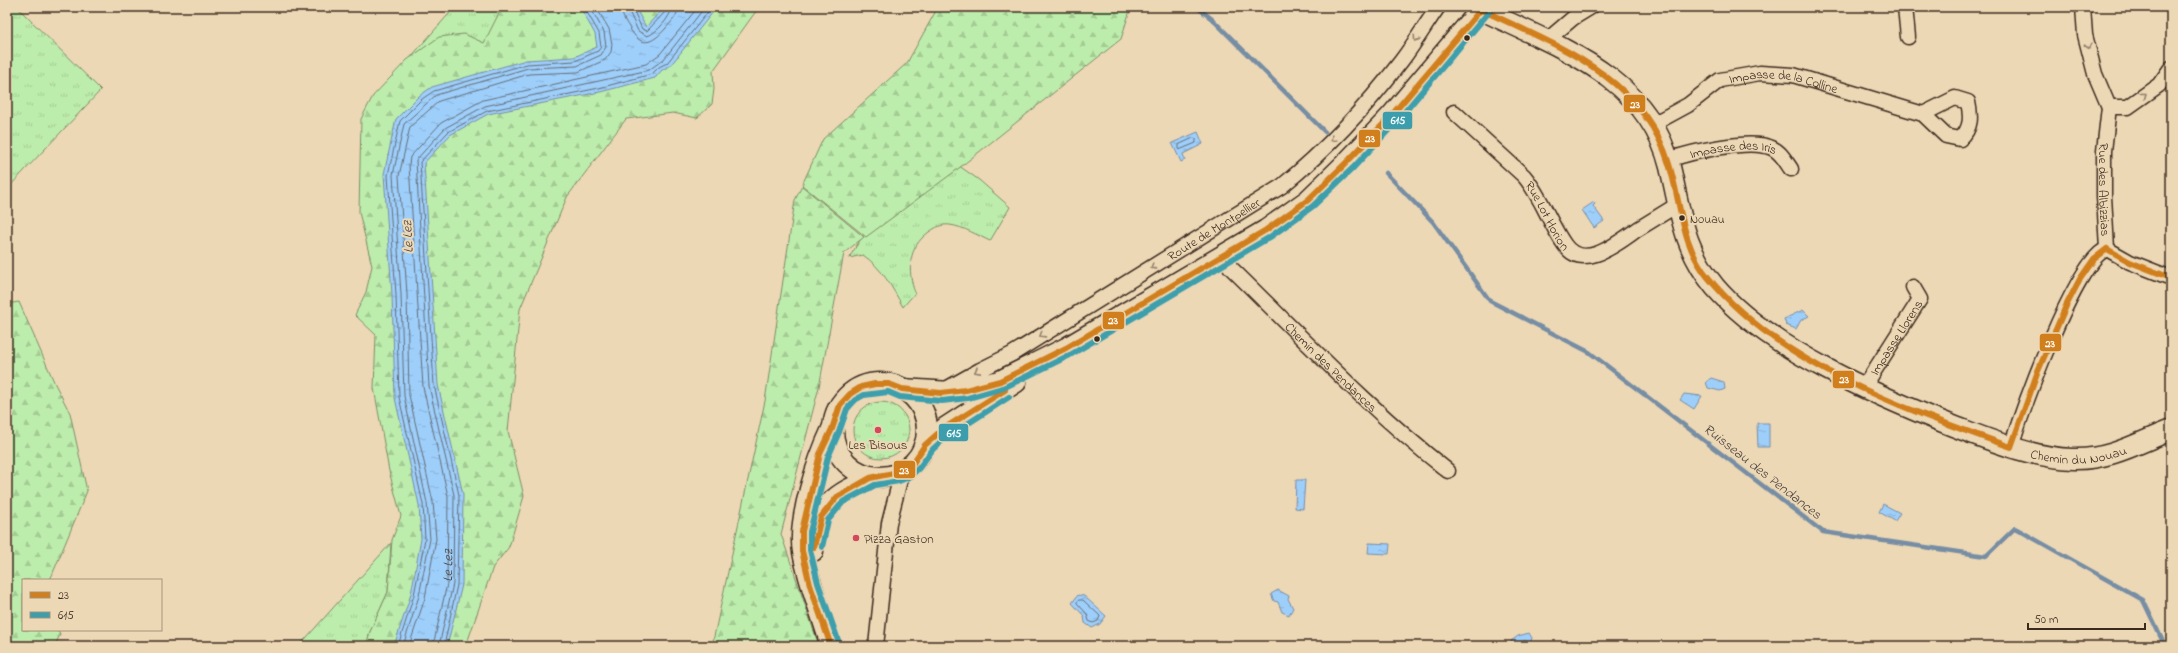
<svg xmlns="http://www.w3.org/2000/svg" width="2178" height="653" font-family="'Indie Flower',sans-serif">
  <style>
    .grass { fill: url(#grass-tufts); stroke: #7c8c65 }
    .forest { fill: url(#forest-firs); stroke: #7c8c65 }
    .water { fill: url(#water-ripples); stroke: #768da3 }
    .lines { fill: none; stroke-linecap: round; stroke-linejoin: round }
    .shore { stroke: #636c76; stroke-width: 1 }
    .stream { stroke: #768da3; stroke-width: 4.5 }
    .street-casing { stroke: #3b2a1e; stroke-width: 17 }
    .secondary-casing { stroke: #3b2a1e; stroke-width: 23 }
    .street { stroke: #edd8b6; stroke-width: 14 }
    .secondary { stroke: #edd8b6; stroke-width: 20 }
    .bus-1-casing { stroke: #edd8b6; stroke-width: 9 }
    .bus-2-casing { stroke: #edd8b6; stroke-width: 9 }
    .bus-1 { stroke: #d17f1d; stroke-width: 6 }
    .bus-2 { stroke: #3c9eac; stroke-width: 6 }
    .oneway { stroke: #94816a }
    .bus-dot { fill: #3b2a1e; stroke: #edd8b6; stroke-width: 1.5 }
    .poi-dot { fill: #d1495b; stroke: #edd8b6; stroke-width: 1.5 }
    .labels { text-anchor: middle; stroke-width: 4; stroke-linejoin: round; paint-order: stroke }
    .bus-label { font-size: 12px; fill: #3b2a1e; stroke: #edd8b6; text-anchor: start }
    .street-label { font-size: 13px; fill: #3b2a1e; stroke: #edd8b6 }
    .poi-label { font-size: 13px; fill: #3b2a1e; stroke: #edd8b6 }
    .water-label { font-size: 14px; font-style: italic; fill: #4a433f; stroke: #edd8b6 }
    .line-badge { stroke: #edd8b6; stroke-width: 1.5 }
    .badge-label { font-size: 11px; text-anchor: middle; font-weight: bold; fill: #fff }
  </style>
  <defs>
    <pattern id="grass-tufts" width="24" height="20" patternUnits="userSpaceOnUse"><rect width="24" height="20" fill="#bdedac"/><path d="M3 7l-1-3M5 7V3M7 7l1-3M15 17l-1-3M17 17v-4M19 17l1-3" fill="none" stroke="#a3cb94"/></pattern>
    <pattern id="forest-firs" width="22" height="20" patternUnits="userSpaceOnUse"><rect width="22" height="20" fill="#bdedac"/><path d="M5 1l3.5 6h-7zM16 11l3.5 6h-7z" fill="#a3cb94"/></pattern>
    <pattern id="water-ripples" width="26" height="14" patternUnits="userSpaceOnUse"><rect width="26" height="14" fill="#9ecffb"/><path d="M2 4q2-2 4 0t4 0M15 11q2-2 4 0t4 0" fill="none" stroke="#89b2d7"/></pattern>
  </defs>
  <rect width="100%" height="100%" fill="#edd8b6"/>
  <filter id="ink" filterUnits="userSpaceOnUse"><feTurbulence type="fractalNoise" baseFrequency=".025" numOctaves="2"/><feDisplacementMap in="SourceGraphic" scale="8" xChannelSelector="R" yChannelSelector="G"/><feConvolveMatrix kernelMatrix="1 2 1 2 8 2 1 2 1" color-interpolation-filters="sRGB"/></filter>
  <g filter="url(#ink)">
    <path class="grass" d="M7,7h10l84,83 -94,99z
      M455,7h106l7,22 -158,29z
      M941,153l38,27 31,27 -20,34c-13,-6 -26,-14 -40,-16 -8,-1 -14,2 -21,7 -21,15 -22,38 -14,61l-12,14c-11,-20 -21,-39 -40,-52l-14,3 23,-37z
      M853 430a28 28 0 1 1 56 0a28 28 0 1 1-56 0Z
      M391,543l-3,49 -19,42 -2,12h-68z"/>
    <path class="forest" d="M502,7h257l-46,64 1,18 -2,15 -15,14 -24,-5 -47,6 -59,78 -47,112 -12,122 16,65 -15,51 -16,20 -27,79h-99l2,-12 19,-42 4,-52 9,-24 -12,-45 -15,-83 2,-53 -21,-20 11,-23 6,-26 -13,-54 2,-93 12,-23 34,-36 32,-23 25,-3 20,9z
      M938,7h193l-10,32 -167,133 -88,65 -64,-52 21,-46 84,-76z
      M802,186l62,51 -20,16 -25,134 -38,147 38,112h-107l53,-245 30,-201z
      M19,302l36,82 15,29 17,78 -37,89h-27v50h35l2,4 -5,12h-48v-342z"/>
    <path class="water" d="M580,7h55l11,20 18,-20h53l-47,59 -8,4 -7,8 -55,14 -112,22 -38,21 -26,28 14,222 25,109 -1,91 -15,61h-53l17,-52 10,-55 -2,-34 -24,-107 -3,-103 -8,-121 12,-55 23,-23 13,-9 94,-27 48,-3 23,-10 -2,-13z
      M1198,132l5,12 -20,10 2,6 -4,2 -9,-19z
      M1594,202l1,2 -2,2 11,15 -10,7 -12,-18z
      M1803,310l6,6 -8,4 -5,9 -10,-4 -2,-6z
      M1711,378l13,4 1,7 -5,2 -12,-3 -2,-6z
      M1684,394l18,2 -8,13 -14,-9z
      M1757,423h12v24h-11z
      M1296,480h9l-2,29 -8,-1z
      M1883,504l17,9 -5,8 -16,-9z
      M1369,543l21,1 -1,10 -21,-1z
      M1278,590l11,6 -1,3 5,9 -4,7 -7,-3 -4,-10 -4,-1 -3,-7z
      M1078,595l6,1 22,20 -6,8 -8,4 -7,-5 -1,-7 -12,-13z
      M1529,633l3,5 -2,6 -9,2 -8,-1 -2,-4 7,-5z"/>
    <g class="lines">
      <g class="shore">
        <path d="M621,7c0,7 4,14 8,20 12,22 23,17 37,1 6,-7 12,-12 12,-21"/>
        <path d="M627,7l11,24 9,5c9,-2 24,-19 25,-29"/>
        <path d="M632,7l10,22 5,2 19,-20 1,-4"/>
        <path d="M1194,138l2,1v4l-17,7v-5z"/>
        <path d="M1079,600h4l17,16 -2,5 -5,2 -4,-2 -2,-7 -10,-11z"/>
        <path d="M398,646l16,-51 11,-56 -2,-35 -24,-107 -3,-102 -8,-120 12,-54 22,-22 12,-8 93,-27 48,-3 23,-10 3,-4 -2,-14 -15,-26"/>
        <path d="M403,646l16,-50 11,-57 -3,-36 -23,-107 -3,-102 -8,-119 11,-51 32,-29 92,-27 49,-2 24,-11 5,-8 -2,-15 -14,-25"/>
        <path d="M409,646l16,-48 11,-59 -3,-37 -24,-107 -2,-101 -8,-118 11,-49 29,-26 90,-27 49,-2 27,-12 6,-8 1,-8 -3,-15 -13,-22"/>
        <path id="s1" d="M433,646l14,-62 1,-88 -25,-109 -14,-222 1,-8 31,-34 42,-23 163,-36 14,-10 38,-47"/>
        <path d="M439,646l14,-62 1,-89 -25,-109 -13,-226 29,-32 40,-22 164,-36 15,-11 41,-52"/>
        <path d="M444,646l13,-61 2,-90 -25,-110 -14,-223 28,-30 39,-21 112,-23 53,-14 7,-7 8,-4 45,-56"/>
      </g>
      <path class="stream" d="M1197,7l15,12 113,113
        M1386,173l47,49 57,79 99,51 234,180 163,24 29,-28 128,72 22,46"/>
      <defs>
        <g id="street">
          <path d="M1905,7l3,30"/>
          <path id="s2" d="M2083,7l2,28 10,39 14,33 -5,44v45l3,53"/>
          <path d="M1546,41l27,-23 18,-11"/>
          <path d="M2109,107h19l31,-22 12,-17"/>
          <path id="s3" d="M1454,112l70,64c17,20 25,46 40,68 19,29 55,-2 74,-15 13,-8 26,-16 39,-24"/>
          <path id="s4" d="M1653,124l35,-19 32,-25 40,-7 33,2 130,39 23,22 14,3c12,-11 11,-23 8,-37l-13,-4 -32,16"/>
          <path id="s5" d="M1668,160c23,-8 82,-22 104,-12 9,4 14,14 19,21"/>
          <path d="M2107,249l23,13 41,16"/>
          <path id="s6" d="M1223,254l8,14c71,69 139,142 217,203"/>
          <path id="s7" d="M1864,387l56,-88 -7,-12"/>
          <path id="s8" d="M946,389l34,-19 32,-16 270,-168c45,-37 85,-80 120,-126 13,-17 24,-36 36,-53"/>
          <path d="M2011,447c11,-35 65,-189 96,-198"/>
          <path d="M876,646l13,-123 13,-51"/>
        </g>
        <g id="secondary">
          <path id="s9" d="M1482,10c76,37 166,66 188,157 11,46 13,81 45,120 53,62 163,109 238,139 37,14 80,32 120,33 37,1 65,-16 98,-29"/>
          <circle cx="880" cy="430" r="47"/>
          <path d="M902,389l49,3 49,-11 66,-33 200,-118 42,-30 39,-38 44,-46 92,-109"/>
          <path d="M924,446l21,-18 71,-46"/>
          <path d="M813,551c5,-48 20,-55 61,-74"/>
          <path d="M831,646c-9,-32 -22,-61 -28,-94 -6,-33 15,-93 29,-123"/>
        </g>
      </defs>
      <use href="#street" class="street-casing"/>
      <use href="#secondary" class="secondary-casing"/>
      <use href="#street" class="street"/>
      <use href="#secondary" class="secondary"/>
      <defs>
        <path id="bus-1" d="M1482,10c74,35 161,67 187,154 12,38 12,80 38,112 71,89 200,134 304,171
          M2107,249l23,13 41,16
          M2011,447l27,-76 28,-65 14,-27 14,-20 13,-10
          M814,547l7,-30 16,-20 33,-19 33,-7 10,-8 12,-18 18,-16 62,-39
          M831,646l-21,-61 -8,-34v-20l18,-77 12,-25 8,-24 10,-11 11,-7 14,-3h14l13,5 39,4 25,-3 34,-9 66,-33 200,-118 42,-30 39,-38 44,-46 92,-109"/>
        <path id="bus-2" d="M822,547l6,-27 15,-18 32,-17 24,-4 10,-4 10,-9 14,-19 11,-10 65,-42
          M839,643l-21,-60 -8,-33v-18l18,-75 11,-25 8,-23 8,-9 9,-5 24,-3 12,5 42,4 26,-3 35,-10 67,-33 200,-118 43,-31 40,-38 44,-47 92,-109"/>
      </defs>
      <use href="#bus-1" class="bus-1-casing"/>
      <use href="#bus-2" class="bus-2-casing"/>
      <use href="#bus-1" class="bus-1"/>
      <use href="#bus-2" class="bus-2"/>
    </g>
    <defs><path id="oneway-chevron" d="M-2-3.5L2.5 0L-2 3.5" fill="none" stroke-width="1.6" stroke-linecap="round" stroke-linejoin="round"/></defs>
    <g class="oneway">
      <use href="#oneway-chevron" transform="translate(1416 39) rotate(124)"/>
      <use href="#oneway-chevron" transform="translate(2088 46) rotate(76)"/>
      <use href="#oneway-chevron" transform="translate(2144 95) rotate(-36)"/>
      <use href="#oneway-chevron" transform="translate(1333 139) rotate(134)"/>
      <use href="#oneway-chevron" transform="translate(1153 267) rotate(148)"/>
      <use href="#oneway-chevron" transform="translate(1042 335) rotate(148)"/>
      <use href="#oneway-chevron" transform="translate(977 371) rotate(152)"/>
    </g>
  </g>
  <g class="bus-dot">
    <circle cx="1467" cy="38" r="3.5"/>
    <circle cx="1682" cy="218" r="3.5"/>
    <circle cx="1097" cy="339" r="3.5"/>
  </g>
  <g class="poi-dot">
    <circle cx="878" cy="430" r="4"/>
    <circle cx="856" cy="538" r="4"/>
  </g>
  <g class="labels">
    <g class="bus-label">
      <text x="1690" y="223">Nouau</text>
    </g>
    <g class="street-label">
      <text dy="5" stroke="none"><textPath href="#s4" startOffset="145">Impasse de la Colline</textPath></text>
      <text dy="5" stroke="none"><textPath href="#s5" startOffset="67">Impasse des Iris</textPath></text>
      <text dy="5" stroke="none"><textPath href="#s2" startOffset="187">Rue des Albizzias</textPath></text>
      <text dy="5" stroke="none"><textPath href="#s3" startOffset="141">Rue Lot Horion</textPath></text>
      <text dy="5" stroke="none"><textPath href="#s8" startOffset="312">Route de Montpellier</textPath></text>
      <text dy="5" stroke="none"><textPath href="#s7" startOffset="59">Impasse Llorens</textPath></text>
      <text dy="5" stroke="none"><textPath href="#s6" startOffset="157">Chemin des Pendances</textPath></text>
      <text dy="5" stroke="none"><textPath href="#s9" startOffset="793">Chemin du Nouau</textPath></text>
    </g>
    <g class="poi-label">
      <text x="878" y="449">Les Bisous</text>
      <text x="864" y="543" text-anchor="start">Pizza Gaston</text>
    </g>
    <g class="water-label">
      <text transform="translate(407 237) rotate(-93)" y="5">Le Lez</text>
      <text transform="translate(1763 471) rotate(38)" y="5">Ruisseau des Pendances</text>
      <text dy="5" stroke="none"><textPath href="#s1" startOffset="82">Le Lez</textPath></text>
    </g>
  </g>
  <g class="line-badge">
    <rect x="1623" y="94" width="23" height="19" rx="4" fill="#d17f1d"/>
    <rect x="1382" y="111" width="31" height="19" rx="4" fill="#3c9eac"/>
    <rect x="1358" y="129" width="23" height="19" rx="4" fill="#d17f1d"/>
    <rect x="1102" y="311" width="23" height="19" rx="4" fill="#d17f1d"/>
    <rect x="2039" y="333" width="23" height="19" rx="4" fill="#d17f1d"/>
    <rect x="1832" y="370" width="23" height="19" rx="4" fill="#d17f1d"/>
    <rect x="938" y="423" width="31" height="19" rx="4" fill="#3c9eac"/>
    <rect x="893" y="460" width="23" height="19" rx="4" fill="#d17f1d"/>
  </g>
  <g class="badge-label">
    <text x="1635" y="108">23</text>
    <text x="1398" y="124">615</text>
    <text x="1370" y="142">23</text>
    <text x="1113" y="324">23</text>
    <text x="2050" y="347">23</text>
    <text x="1844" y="383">23</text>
    <text x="954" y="437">615</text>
    <text x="904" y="474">23</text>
  </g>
  <rect width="2178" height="653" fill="none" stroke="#edd8b6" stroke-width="24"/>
  <rect x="12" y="12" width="2154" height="629" fill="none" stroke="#3b2a1e" stroke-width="1.5" filter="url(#ink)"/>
  <rect x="22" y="579" width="140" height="52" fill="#edd8b6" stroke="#a69279"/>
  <rect x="30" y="592" width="20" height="6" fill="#d17f1d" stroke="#a69279"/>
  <text x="58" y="599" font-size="12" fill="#3b2a1e">23</text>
  <rect x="30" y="612" width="20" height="6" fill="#3c9eac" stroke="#a69279"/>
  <text x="58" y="619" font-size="12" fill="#3b2a1e">615</text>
  <path d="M2028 623v6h117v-6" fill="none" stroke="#3b2a1e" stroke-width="2"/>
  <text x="2034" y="623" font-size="12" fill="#3b2a1e" stroke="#edd8b6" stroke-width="3" paint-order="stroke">50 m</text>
</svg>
